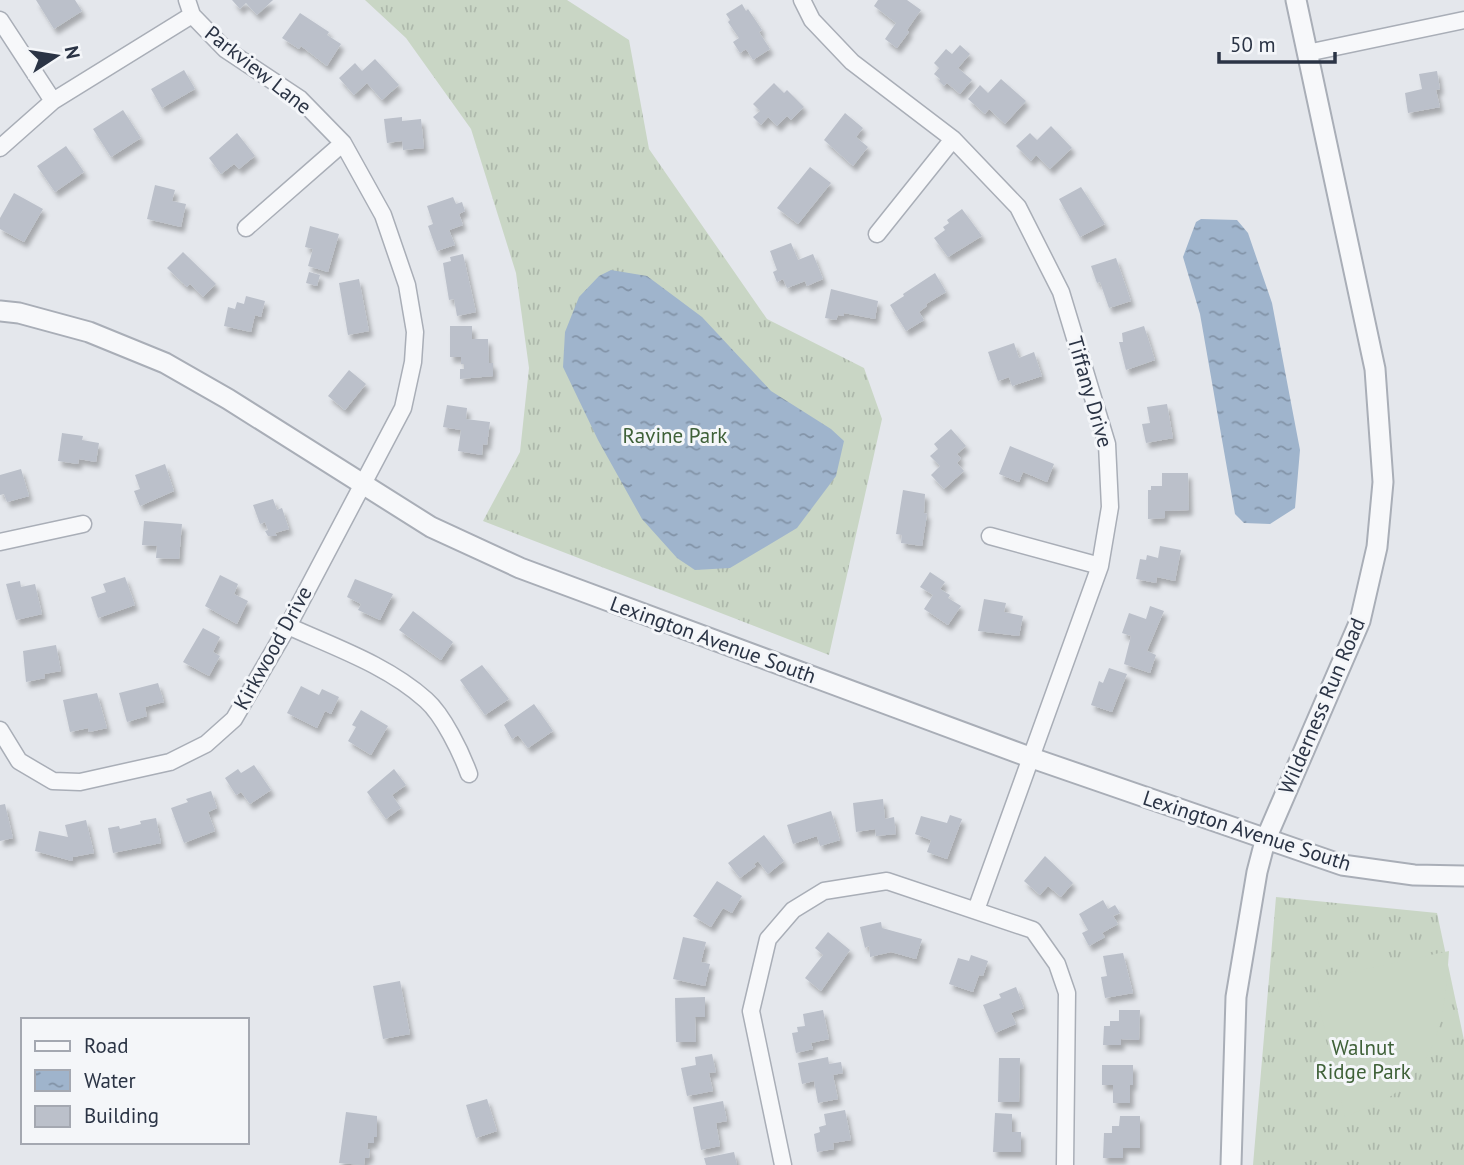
<svg xmlns="http://www.w3.org/2000/svg" width="1464" height="1165" font-family="'PT Sans',sans-serif">
  <style>
    .grass { fill: url(#grass-tufts) }
    .pitch { fill: #c9d6c5 }
    .water { fill: url(#water-ripples) }
    .building { fill: #bbc0ca; filter: url(#shadow) }
    .lines { fill: none; stroke-linecap: round; stroke-linejoin: round }
    .minor-casing { stroke: #a9aeb7; stroke-width: 19 }
    .tertiary-casing { stroke: #a9aeb7; stroke-width: 23 }
    .minor { stroke: #f7f8fa; stroke-width: 16 }
    .tertiary { stroke: #f7f8fa; stroke-width: 19 }
    .labels { text-anchor: middle; stroke-width: 6; stroke-linejoin: round; paint-order: stroke }
    .street-label { font-size: 21px; fill: #2b3445; stroke: #f4f6f9 }
    .park-label { font-size: 21px; fill: #3f6138; stroke: #f4f6f9 }
  </style>
  <defs>
    <pattern id="grass-tufts" width="24" height="20" patternUnits="userSpaceOnUse" patternTransform="scale(1.75)"><rect width="24" height="20" fill="#c9d6c5"/><path d="M3 7l-1-3M5 7V3M7 7l1-3M15 17l-1-3M17 17v-4M19 17l1-3" fill="none" stroke="#adb8ab"/></pattern>
    <pattern id="water-ripples" width="26" height="14" patternUnits="userSpaceOnUse" patternTransform="scale(1.75)"><rect width="26" height="14" fill="#9fb4cc"/><path d="M2 4q2-2 4 0t4 0M15 11q2-2 4 0t4 0" fill="none" stroke="#8293a7"/></pattern>
    <filter id="shadow"><feDropShadow dx="3.5" dy="5.5" stdDeviation="2" flood-color="#0004"/></filter>
  </defs>
  <rect width="100%" height="100%" fill="#e4e7ec"/>
  <path class="grass" d="M365,0h202l62,40 20,109 118,170 97,49 18,51 -53,236 -346,-134 37,-69 9,-84 -13,-95 -45,-144 -65,-91z
    M1276,897l161,16 27,127v125h-211z"/>
  <path class="pitch" d="M1449,951c-4,58 -6,104 -55,143 -13,10 -34,16 -49,23l-30,-130 8,-9z"/>
  <path class="water" d="M1201,219l36,1 11,13 24,70 28,147 -5,58 -25,16 -26,-1 -9,-9 -35,-200 -17,-57 13,-35z
    M611,270l36,6 55,41 69,74 60,38 13,12 -8,35 -39,52 -67,40 -35,2 -18,-12 -35,-39 -44,-79 -35,-73 2,-35 14,-35 20,-21z"/>
  <path class="building" d="M36,0h39l7,11 -28,18z
    M232,0h41l-16,15 -11,-12 -6,6z
    M878,0h29l14,10 -14,20 2,2 -12,16 -12,-9 11,-16 -22,-17z
    M742,4l4,7 2,-2 14,21 -3,2 11,17 -17,11 -7,-11 -6,4 -7,-11 6,-4 -11,-16 2,-2 -4,-6z
    M300,13l29,19 -2,3 14,9 -14,22 -26,-20 -2,3 -17,-11z
    M960,45l10,9 -12,14 14,12 -12,14 -13,-11 -3,3 -5,-5 1,-2 -6,-5 5,-6 -5,-5 12,-14 6,5z
    M375,59l24,26 -17,15 -15,-17 -13,12 -15,-17 16,-15 7,8z
    M184,70l11,19 -33,19 -11,-19z
    M1437,71l3,18 -4,1 4,17 -32,6 -3,-20 17,-4 -3,-15z
    M1001,79l25,22 -21,23 -16,-15 -4,5 -17,-15 12,-14 8,8z
    M774,83l10,10 3,-3 17,17 -13,13 -4,-4 -10,10 -9,-9 -7,8 -8,-8 7,-6 -7,-7z
    M123,110l18,28 -30,19 -18,-28z
    M845,113l18,15 -7,9 12,10 -15,19 -29,-26z
    M402,117v4l19,-2 3,29 -21,2 -1,-9 -15,2 -3,-24z
    M1051,126l21,22 -22,21 -14,-14 -5,6 -15,-15 14,-13 7,7z
    M237,133l18,23 -16,13 -5,-5 -13,10 -12,-16z
    M66,146l18,26 -29,20 -18,-26z
    M810,167l21,16 -33,41 -21,-16z
    M155,185l20,5 -3,11 14,3 -5,23 -34,-8z
    M1081,187l24,37 -25,13 -21,-38z
    M14,193l29,16 -19,33 -24,-13v-11z
    M453,197l3,7 6,-2 3,9 -6,3 4,11 -14,5 6,15 -18,6 -9,-25 5,-2 -6,-18z
    M962,209l20,27 -34,21 -14,-19 11,-8 -2,-3 6,-4 -2,-3z
    M310,226l29,8 -11,38 -20,-6 5,-17 -8,-2z
    M791,243l7,17 15,-6 10,25 -16,7 -2,-5 -18,7 -4,-9 -6,3 -4,-10 4,-2 -7,-19z
    M183,252l33,32 -13,13 -13,-13 -3,3 -20,-19z
    M463,254l13,58 -19,4 -3,-17 -5,1 -6,-37 8,-2 -1,-4z
    M1116,258l15,43 -22,7 -9,-26 -3,1 -6,-17z
    M309,272l11,3 -3,11 -11,-3z
    M935,273l11,19 -20,12 1,2 -8,6 5,8 -18,11 -16,-26 14,-9 -1,-2z
    M359,279l10,52 -21,4 -9,-52z
    M831,289l47,12 -3,18 -31,-6v3l-6,-1 -2,5 -11,-2z
    M246,296l19,5 -4,16 -6,-2 -4,17 -27,-6 4,-19 7,2 2,-7 7,2z
    M450,326h22v13h16l1,24h4v13l-33,3v-10h4v-5h-3v-7h-11z
    M1144,326l11,34 -29,10 -7,-28h4l-1,-9z
    M1014,343l5,15 15,-6 8,24 -30,10 -3,-9 -11,4 -10,-29z
    M349,370l17,14 -21,26 -17,-14z
    M1167,404l6,34 -27,5 -4,-19 8,-1 -3,-16z
    M447,405l20,3 -1,11 24,3 -3,23 -4,-1 -1,11 -24,-4 3,-21 -18,-3z
    M951,429l15,17 -9,8 4,4 -4,5 7,8 -20,18 -13,-14 9,-9 -10,-10 8,-7 -4,-5z
    M62,433l21,3 -1,4 17,3 -3,19 -17,-3 -1,5 -20,-3z
    M1010,446l44,18 -7,18 -24,-10 -4,10 -20,-8z
    M165,464l9,27 -34,15 -6,-15 6,-2 -5,-14z
    M21,469l8,27 -22,6 -3,-8 -4,1v-20z
    M1162,473h26l1,37 -24,1v7l-17,1v-29h3v-4h11z
    M903,490l22,4 -1,19 3,1 -5,32 -21,-3 1,-8 -6,-1z
    M273,499l4,11 5,-2 7,21 -14,4 2,3h-9l-3,-5 3,-1 -3,-8 -5,2 -7,-19z
    M144,521l38,3 -3,35 -23,-1 1,-12 -15,-1z
    M1160,546l21,4 -6,31 -18,-4 -1,6 -20,-4 4,-20 6,1 1,-5 11,3z
    M930,572l15,10 -5,7 10,6 -2,3 13,8 -13,19 -24,-16 9,-14 -13,-8z
    M220,575l18,9 -4,10 14,7 -11,23 -32,-18z
    M125,577l10,28 -37,13 -7,-21 15,-5 -3,-8z
    M355,579l38,15 -13,26 -22,-10 3,-6 -14,-7z
    M20,581l1,6 14,-3 7,30 -26,6 -10,-36z
    M984,599l22,4 -2,9 19,4 -4,20 -41,-5z
    M1150,606l14,5 -17,40 9,4 -6,18 -26,-9 7,-28 -9,-3 7,-20 17,6z
    M413,611l40,31 -12,18 -42,-30z
    M203,628l17,9 -7,15 7,4 -11,20 -26,-14z
    M56,645l5,26 -17,3 1,4 -19,4 -3,-31z
    M482,665l27,34 -24,16 -25,-35z
    M1109,668l18,6 -15,38 -21,-7 8,-24 4,2z
    M158,683l6,19 -19,5 2,9 -20,6 -8,-29z
    M301,686l18,9 3,-6 17,8 -8,17 -6,-3 -8,17 -30,-15z
    M97,693l10,35 -18,4 -1,-4 -18,4 -7,-32z
    M534,704l19,27 -25,17 -10,-13 -6,4 -8,-14z
    M361,710l27,16 -17,29 -23,-14 8,-14 -4,-2z
    M254,765l17,25 -21,14 -9,-12 -5,3 -11,-17 13,-9 3,4z
    M394,769l12,16 -14,10 9,13 -15,11 -19,-27z
    M211,791l6,17 -9,4 7,19 -31,12 -13,-35 17,-6 -2,-3z
    M883,799l2,20 9,-2 2,17 -20,2 -1,-7 -19,3 -3,-29z
    M5,804l8,34 -13,3v-36z
    M831,811l9,29 -20,6 -3,-10 -24,8 -6,-19z
    M950,815l12,4 -15,40 -20,-7 4,-12 -16,-6 6,-18 26,7z
    M156,818l5,25 -48,10 -5,-25 11,-2 1,3 21,-5 -1,-3z
    M86,820l8,33 -21,4 -1,4 -37,-10 4,-20 29,6 -3,-12z
    M764,835l20,26 -16,13 -10,-13 -4,3 2,2 -16,12 -12,-15z
    M1045,856l28,27 -12,14 -13,-11 -8,9 -16,-14z
    M717,881l25,15 -10,17 -9,-5 -12,19 -18,-11z
    M1103,900l5,9 7,-4 5,8 -7,3 5,8 -16,9 3,4 -16,9 -7,-13 6,-3 -9,-16z
    M881,922l1,6 40,11 -6,20 -25,-7 -21,5 -1,-11 -4,2 -5,-21z
    M828,932l22,18 -29,41 -16,-13 18,-23 -8,-7z
    M683,937l23,5 -5,20 9,2 -5,22 -32,-7z
    M1123,953l10,40 -28,5 -4,-21 6,-1 -4,-20z
    M971,955l17,6 -5,15 -4,-1 -6,17 -24,-8 9,-26 11,3z
    M400,981l10,53 -27,5 -10,-53z
    M1016,987l8,21 -13,5 5,11 -21,9 -12,-28 18,-7 -2,-4z
    M705,997v20h-10l1,25h-20l-1,-44z
    M823,1010l6,29 -18,4 2,6 -17,4 -4,-20 6,-1 -1,-5 8,-1 -2,-12z
    M1119,1010h21l-1,30 -18,-1v6h-18l1,-19h6v-5h9z
    M712,1054l4,18 -7,1 4,18 -26,5 -6,-28 15,-3 -1,-8z
    M828,1057l1,7 12,-2 2,11 -10,2 5,24 -20,4 -4,-22 -12,3 -4,-21z
    M999,1058h21l-1,44h-21z
    M1102,1065h31v20h-3v18h-17v-18h-11z
    M487,1099l10,32 -21,7 -10,-33z
    M723,1101l4,20 -11,2 4,23 -19,4 -8,-43z
    M845,1110l6,30 -18,3 1,6 -17,3 -3,-18 6,-2 -1,-5 7,-2 -2,-11z
    M346,1112l31,4v21h-3v6h-6l-1,6h3l-1,9h-4l-1,7 -25,-2z
    M995,1113l17,1v18h9v20h-28z
    M1120,1116h20v32h-17v10h-20l1,-25h8v-7h7z
    M734,1152l3,13h-31l-2,-7z"/>
  <g class="lines">
    <defs>
      <path id="minor" d="M802,0l10,20 40,42 101,77 65,68 43,85 46,152 3,63 -10,59 -124,344
        M0,20l53,81
        M1307,53l157,-33
        M0,148l53,-47 139,-86
        M246,228l97,-85
        M877,234l76,-95
        M990,536l110,30
        M0,542l83,-18
        M288,626c46,21 99,39 138,74 17,15 35,52 43,74
        M0,730l19,31 34,20 27,1 90,-20 36,-18 28,-25 54,-93 115,-218 10,-46 2,-30 -8,-47 -24,-70 -40,-72 -43,-44 -75,-50 -33,-34 -5,-15
        M783,1165l-32,-154 17,-72 25,-29 31,-19 63,-10 146,49 24,34 10,29 -2,172"/>
      <path id="tertiary" d="M0,311l19,2 70,19 76,31 63,36 203,128 89,41 512,190 310,107 72,10 50,1
        M1231,1165l5,-168 21,-125 8,-31 95,-220 17,-74 6,-65 -8,-113 -79,-369"/>
    </defs>
    <use href="#minor" class="minor-casing"/>
    <use href="#tertiary" class="tertiary-casing"/>
    <use href="#minor" class="minor"/>
    <use href="#tertiary" class="tertiary"/>
  </g>
  <g class="labels">
    <g class="street-label">
      <text transform="translate(258 70) rotate(38)" y="7">Parkview Lane</text>
      <text transform="translate(1090 392) rotate(74)" y="7">Tiffany Drive</text>
      <text transform="translate(713 640) rotate(20)" y="7">Lexington Avenue South</text>
      <text transform="translate(273 648) rotate(-61)" y="7">Kirkwood Drive</text>
      <text transform="translate(1322 706) rotate(-67)" y="7">Wilderness Run Road</text>
      <text transform="translate(1247 831) rotate(18)" y="7">Lexington Avenue South</text>
    </g>
    <g class="park-label">
      <text x="675" y="443">Ravine Park</text>
      <text x="1363" y="1055">Walnut<tspan x="1363" dy="24">Ridge Park</tspan></text>
    </g>
  </g>
  <rect x="21" y="1018" width="228" height="126" fill="#f4f6f9" stroke="#a4a8b1" stroke-width="2"/>
  <rect x="35" y="1041" width="35" height="10" fill="#f7f8fa" stroke="#a4a8b1" stroke-width="2"/>
  <text x="84" y="1053" font-size="21" fill="#2b3445">Road</text>
  <rect x="35" y="1070" width="35" height="21" fill="url(#water-ripples)" stroke="#a4a8b1" stroke-width="2"/>
  <text x="84" y="1088" font-size="21" fill="#2b3445">Water</text>
  <rect x="35" y="1106" width="35" height="21" fill="#bbc0ca" stroke="#a4a8b1" stroke-width="2"/>
  <text x="84" y="1123" font-size="21" fill="#2b3445">Building</text>
  <g transform="translate(56 56) rotate(78)" stroke="#f4f6f9" stroke-width="5" paint-order="stroke">
  <path d="M0-5L12 26L0 18L-12 26Z" fill="#2b3445"/>
  <text y="-10" font-size="19" font-weight="bold" text-anchor="middle" fill="#2b3445">N</text>
  </g>
  <path d="M1219 52v10h116v-10" fill="none" stroke="#2b3445" stroke-width="3.5"/>
  <text x="1230" y="52" font-size="21" fill="#2b3445" stroke="#f4f6f9" stroke-width="5" paint-order="stroke">50 m</text>
</svg>
